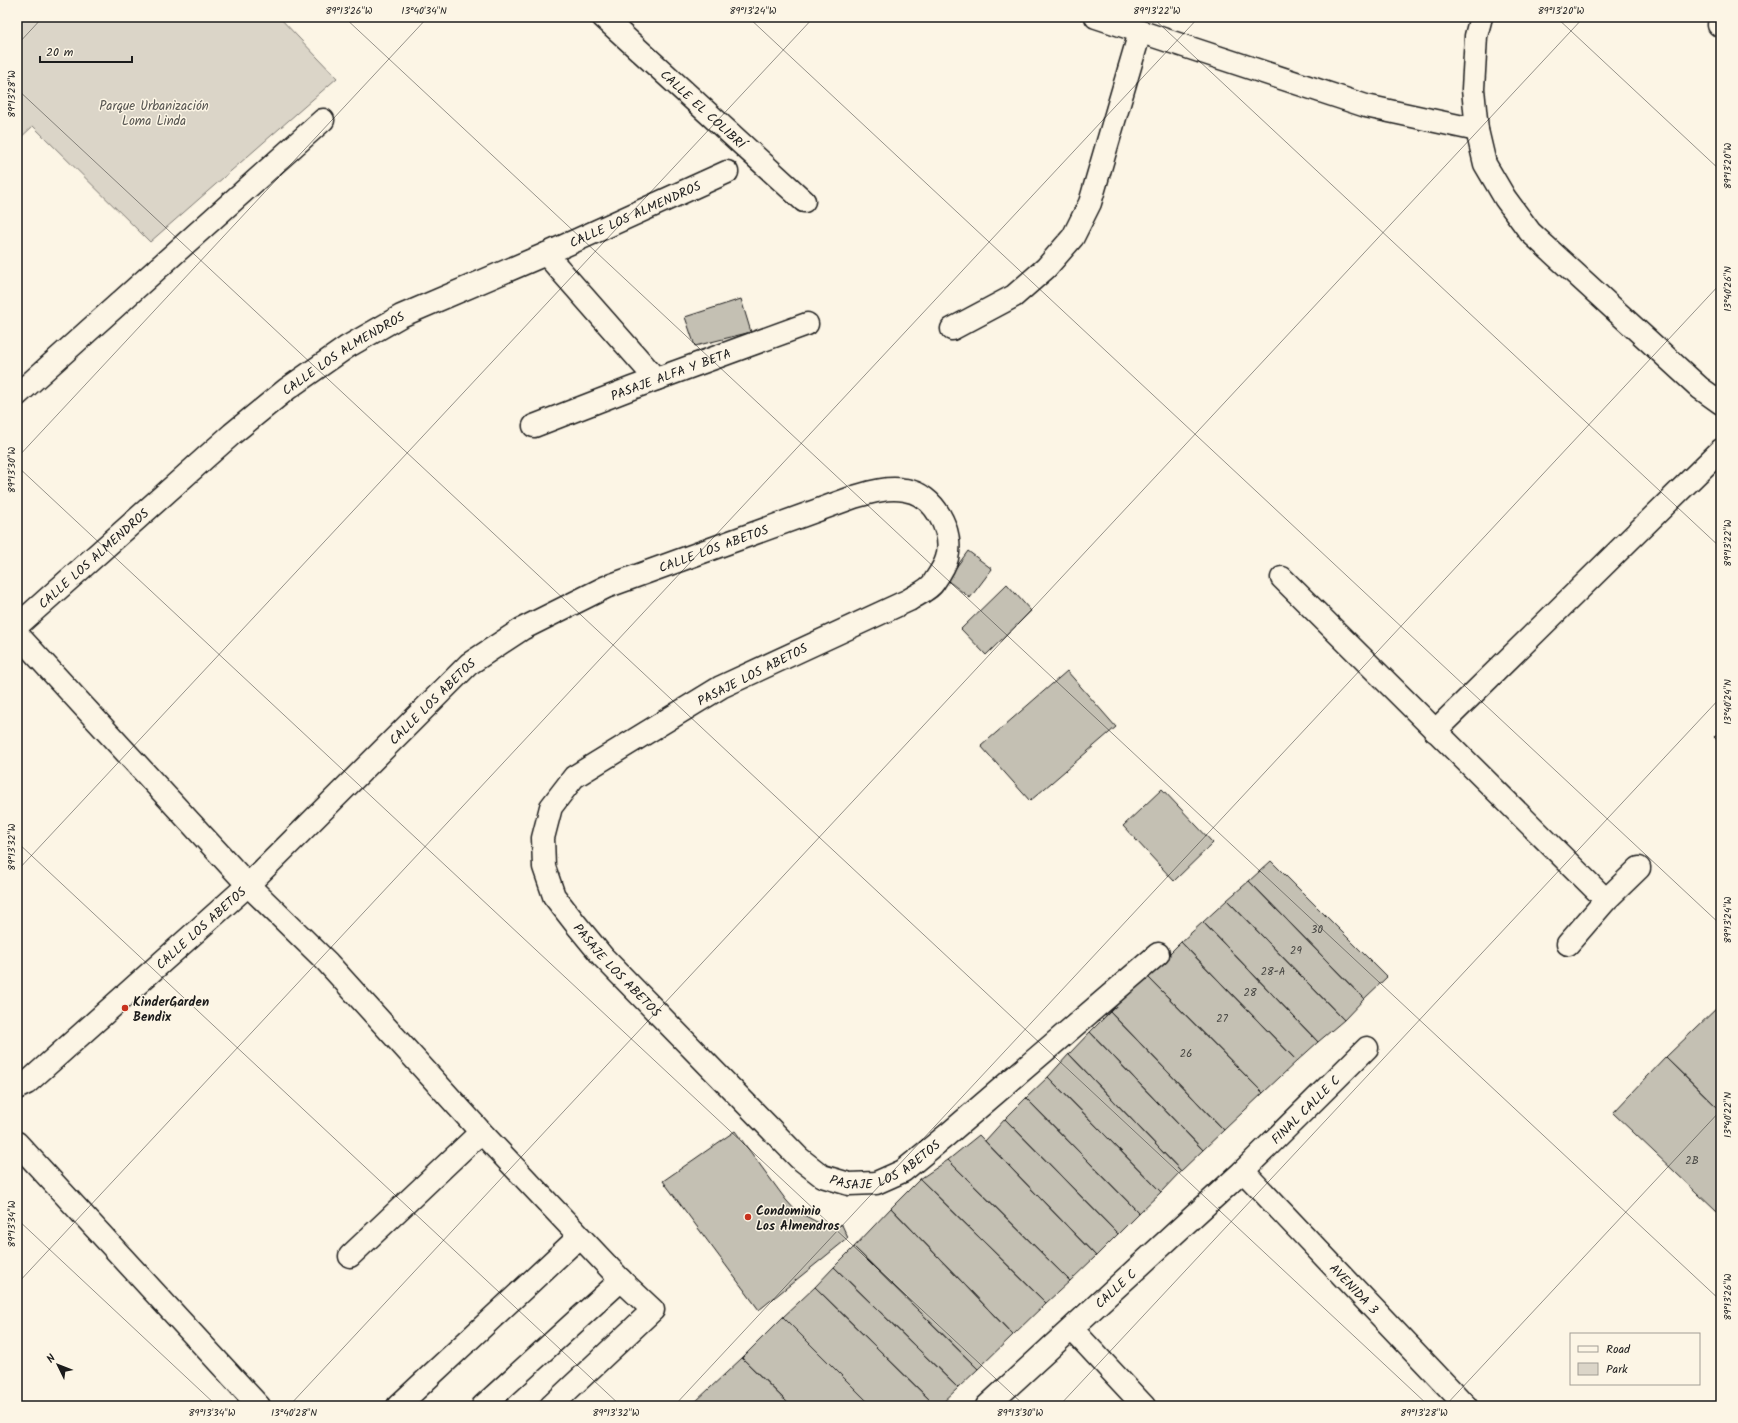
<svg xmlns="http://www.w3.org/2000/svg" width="1738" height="1423" font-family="Kalam,sans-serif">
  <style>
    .green { fill: #dbd5c8; stroke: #7c7872 }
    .building { fill: #c4c0b3; stroke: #1c1c1c }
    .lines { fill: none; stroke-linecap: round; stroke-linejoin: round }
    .street-casing { stroke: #1c1c1c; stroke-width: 25 }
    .street { stroke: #fcf5e5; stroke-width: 22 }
    .ticks { fill: none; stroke: #1c1c1c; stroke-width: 1; stroke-opacity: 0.45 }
    .poi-dot { fill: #c8321e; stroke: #fcf5e5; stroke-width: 1.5 }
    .labels { text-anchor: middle; stroke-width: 3; stroke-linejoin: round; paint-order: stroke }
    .number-label { font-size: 11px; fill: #464542 }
    .park-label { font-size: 13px; fill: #555450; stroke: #fcf5e5 }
    .street-label { font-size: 13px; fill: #1c1c1c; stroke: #fcf5e5 }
    .poi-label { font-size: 13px; font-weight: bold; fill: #1c1c1c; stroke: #fcf5e5; text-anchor: start }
    .neatline { fill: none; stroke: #1c1c1c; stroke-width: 1.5 }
    .ticks-label { font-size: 10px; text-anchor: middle; fill: #1c1c1c }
  </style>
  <rect width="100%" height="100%" fill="#fcf5e5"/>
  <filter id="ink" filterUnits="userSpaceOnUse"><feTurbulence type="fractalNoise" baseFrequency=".025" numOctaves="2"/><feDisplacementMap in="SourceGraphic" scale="8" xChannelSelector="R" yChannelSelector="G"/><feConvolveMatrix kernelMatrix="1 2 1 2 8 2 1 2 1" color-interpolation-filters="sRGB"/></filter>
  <g filter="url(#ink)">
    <path class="green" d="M17,17h262l58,61 -187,164 -117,-116 -16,15z"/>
    <path class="building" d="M741,299l10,33 -56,14 -10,-29z
      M968,551l24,18 -22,29 -23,-18z
      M1007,584l24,27 -45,44 -25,-26z
      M1067,671l49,56 -86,74 -49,-55z
      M1721,729v15l-7,-7z
      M1162,789l51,54 -39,38 -51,-55z
      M1271,861l116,116 -23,22 -115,-118z
      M1249,881l115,118 -20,21 -117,-120z
      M1227,900l117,120 -26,22 -115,-120z
      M1203,922l115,120 -21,19 -116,-119z
      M1181,942l116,119 -34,32 -116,-117z
      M1147,976l116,117 -39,37 -114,-118z
      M1721,1004v107l-55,-54z
      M1110,1012l114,118 -21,20 -113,-118z
      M1090,1032l113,118 -22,21 -112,-117z
      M1069,1054l112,117 -20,21 -113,-115z
      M1666,1057l55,54v96l-4,5 -104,-99z
      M1048,1077l113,115 -22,21 -113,-115z
      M1026,1098l113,115 -21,21 -113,-115z
      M1005,1119l113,115 -22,22 -111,-115z
      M735,1131l51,69 10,11 21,11 25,3 6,13 -89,72 -96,-129z
      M979,1135l117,121 -26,25 -122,-121z
      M948,1160l122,121 -24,22 -126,-124z
      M920,1179l126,124 -33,32 -122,-127z
      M891,1208l122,127 -35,34 -124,-122z
      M854,1247l124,122 -20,19 -124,-121z
      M834,1267l124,121 -19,18h-3l-121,-119z
      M815,1287l121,119h-64l-89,-89z
      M783,1317l89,89h-81l-49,-48z
      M742,1358l49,48h-94l-3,-3z"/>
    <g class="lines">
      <defs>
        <g id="street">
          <path id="s1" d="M603,17l201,184"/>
          <path d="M1096,17l270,89 111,24"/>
          <path d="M1481,17l-5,19 -3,53 4,41 8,34 20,34 25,34 170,156 21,15"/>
          <path d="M1719,25h2"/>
          <path d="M546,254l110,125"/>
          <path d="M952,329l62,-33 32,-28 27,-31 17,-34 50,-171"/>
          <path d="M17,395l306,-275"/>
          <path id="s2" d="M534,426l98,-38 175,-64"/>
          <path d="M1282,578l324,322"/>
          <path id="s3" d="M17,626l215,-192 55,-45 60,-42 54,-31 145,-62 181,-82"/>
          <path d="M17,634l231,251 79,77 154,170 140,148 32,30 -102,96"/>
          <path d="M1435,731l286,-281"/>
          <path d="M1568,944l38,-44 33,-32"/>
          <path id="s4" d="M17,1088l10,-5 221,-198 221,-221 53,-35 84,-42 248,-90c17,-5 33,-10 51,-7 29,4 49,41 42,68 -2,8 -9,18 -13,24 -5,8 -18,13 -25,18l-188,87 -147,90 -23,30 -8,31 1,29 10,29 21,27 28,34 196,201 23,18 27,8 27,-1 27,-12 44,-36 211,-181"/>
          <path d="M17,1143l242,263"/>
          <path id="s5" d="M1243,1171l223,235"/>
          <path d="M350,1256l131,-124"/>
          <path d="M1072,1329l72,77"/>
          <path d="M398,1406l181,-169"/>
          <path d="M483,1406l138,-126"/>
          <path id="s6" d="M987,1406l256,-235 124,-123"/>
        </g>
      </defs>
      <use href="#street" class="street-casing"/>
      <use href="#street" class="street"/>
    </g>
  </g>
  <path class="ticks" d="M344,17l1377,1284M748,17l973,908M1152,17l569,531M1556,17l165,154M17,45l26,-28M17,89l1412,1317M17,458l411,-441M17,466l1008,940M17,842l604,564M17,871l797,-854M17,1219l200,187M17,1284l1182,-1267M289,1406l1295,-1389M674,1406l1047,-1123M1059,1406l662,-709M1445,1406l276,-296"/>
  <g class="poi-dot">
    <circle cx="125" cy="1008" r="4"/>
    <circle cx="748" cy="1217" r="4"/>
  </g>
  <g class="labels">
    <g class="number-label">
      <text x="1317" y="933">30</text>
      <text x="1296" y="954">29</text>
      <text x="1273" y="975">28-A</text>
      <text x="1250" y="996">28</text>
      <text x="1222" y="1022">27</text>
      <text x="1186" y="1057">26</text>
      <text x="1692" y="1164">2B</text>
    </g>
    <g class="park-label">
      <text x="154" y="110">Parque Urbanización<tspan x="154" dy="15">Loma Linda</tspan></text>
    </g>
    <g class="street-label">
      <text dy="5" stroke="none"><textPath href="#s1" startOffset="136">CALLE EL COLIBRÍ</textPath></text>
      <text dy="5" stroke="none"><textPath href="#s3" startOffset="750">CALLE LOS ALMENDROS</textPath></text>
      <text dy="5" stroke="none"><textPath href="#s3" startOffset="426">CALLE LOS ALMENDROS</textPath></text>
      <text dy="5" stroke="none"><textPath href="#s2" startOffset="146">PASAJE ALFA Y BETA</textPath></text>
      <text dy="5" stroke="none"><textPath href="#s4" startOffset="892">CALLE LOS ABETOS</textPath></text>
      <text dy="5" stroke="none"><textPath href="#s3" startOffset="102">CALLE LOS ALMENDROS</textPath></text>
      <text transform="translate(752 674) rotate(-27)" y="5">PASAJE LOS ABETOS</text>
      <text dy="5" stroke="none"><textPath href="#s4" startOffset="568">CALLE LOS ABETOS</textPath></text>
      <text dy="5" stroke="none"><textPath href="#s4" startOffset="244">CALLE LOS ABETOS</textPath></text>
      <text dy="5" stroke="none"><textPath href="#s4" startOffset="1847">PASAJE LOS ABETOS</textPath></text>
      <text dy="5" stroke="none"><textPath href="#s6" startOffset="435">FINAL CALLE C</textPath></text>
      <text dy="5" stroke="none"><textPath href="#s4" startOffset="2207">PASAJE LOS ABETOS</textPath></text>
      <text dy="5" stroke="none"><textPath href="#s6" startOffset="174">CALLE C</textPath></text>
      <text dy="5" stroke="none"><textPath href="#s5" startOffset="162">AVENIDA 3</textPath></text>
    </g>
    <g class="poi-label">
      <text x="133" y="1006">KinderGarden<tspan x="133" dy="15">Bendix</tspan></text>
      <text x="756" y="1215">Condominio<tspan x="756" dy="15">Los Almendros</tspan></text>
    </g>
  </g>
  <rect width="1738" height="1423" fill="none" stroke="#fcf5e5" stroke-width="44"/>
  <rect x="1570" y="1333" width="130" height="52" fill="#fcf5e5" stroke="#a29e95"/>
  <rect x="1578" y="1346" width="20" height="6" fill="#fcf5e5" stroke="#a29e95"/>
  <text x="1606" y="1353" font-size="12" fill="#1c1c1c">Road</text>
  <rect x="1578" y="1363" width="20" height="12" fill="#dbd5c8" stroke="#a29e95"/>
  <text x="1606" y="1373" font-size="12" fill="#1c1c1c">Park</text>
  <g transform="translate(58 1365) rotate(313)" stroke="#fcf5e5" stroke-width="3" paint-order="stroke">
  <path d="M0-3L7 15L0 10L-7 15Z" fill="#1c1c1c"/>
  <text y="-6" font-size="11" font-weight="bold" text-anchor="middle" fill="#1c1c1c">N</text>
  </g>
  <path d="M40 56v6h92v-6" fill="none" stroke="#1c1c1c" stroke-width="2"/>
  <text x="46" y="56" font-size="12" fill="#1c1c1c" stroke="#fcf5e5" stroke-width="3" paint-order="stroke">20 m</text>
  <rect x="22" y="22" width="1694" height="1379" class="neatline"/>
  <g class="ticks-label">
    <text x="349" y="14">89°13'26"W</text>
    <text x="424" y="14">13°40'34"N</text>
    <text x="753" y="14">89°13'24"W</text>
    <text x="1157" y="14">89°13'22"W</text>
    <text x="1561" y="14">89°13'20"W</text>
    <text transform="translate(11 94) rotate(-90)" y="4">89°13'28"W</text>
    <text transform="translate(1727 166) rotate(-90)" y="4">89°13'20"W</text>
    <text transform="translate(1727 289) rotate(-90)" y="4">13°40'26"N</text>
    <text transform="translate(11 470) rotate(-90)" y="4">89°13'30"W</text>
    <text transform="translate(1727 543) rotate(-90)" y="4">89°13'22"W</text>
    <text transform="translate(1727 702) rotate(-90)" y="4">13°40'24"N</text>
    <text transform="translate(11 847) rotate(-90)" y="4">89°13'32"W</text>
    <text transform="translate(1727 920) rotate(-90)" y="4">89°13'24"W</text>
    <text transform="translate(1727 1115) rotate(-90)" y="4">13°40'22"N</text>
    <text transform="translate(11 1224) rotate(-90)" y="4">89°13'34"W</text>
    <text transform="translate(1727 1297) rotate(-90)" y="4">89°13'26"W</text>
    <text x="212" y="1416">89°13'34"W</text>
    <text x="294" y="1416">13°40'28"N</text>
    <text x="616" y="1416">89°13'32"W</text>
    <text x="1020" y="1416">89°13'30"W</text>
    <text x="1424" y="1416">89°13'28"W</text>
  </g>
</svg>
